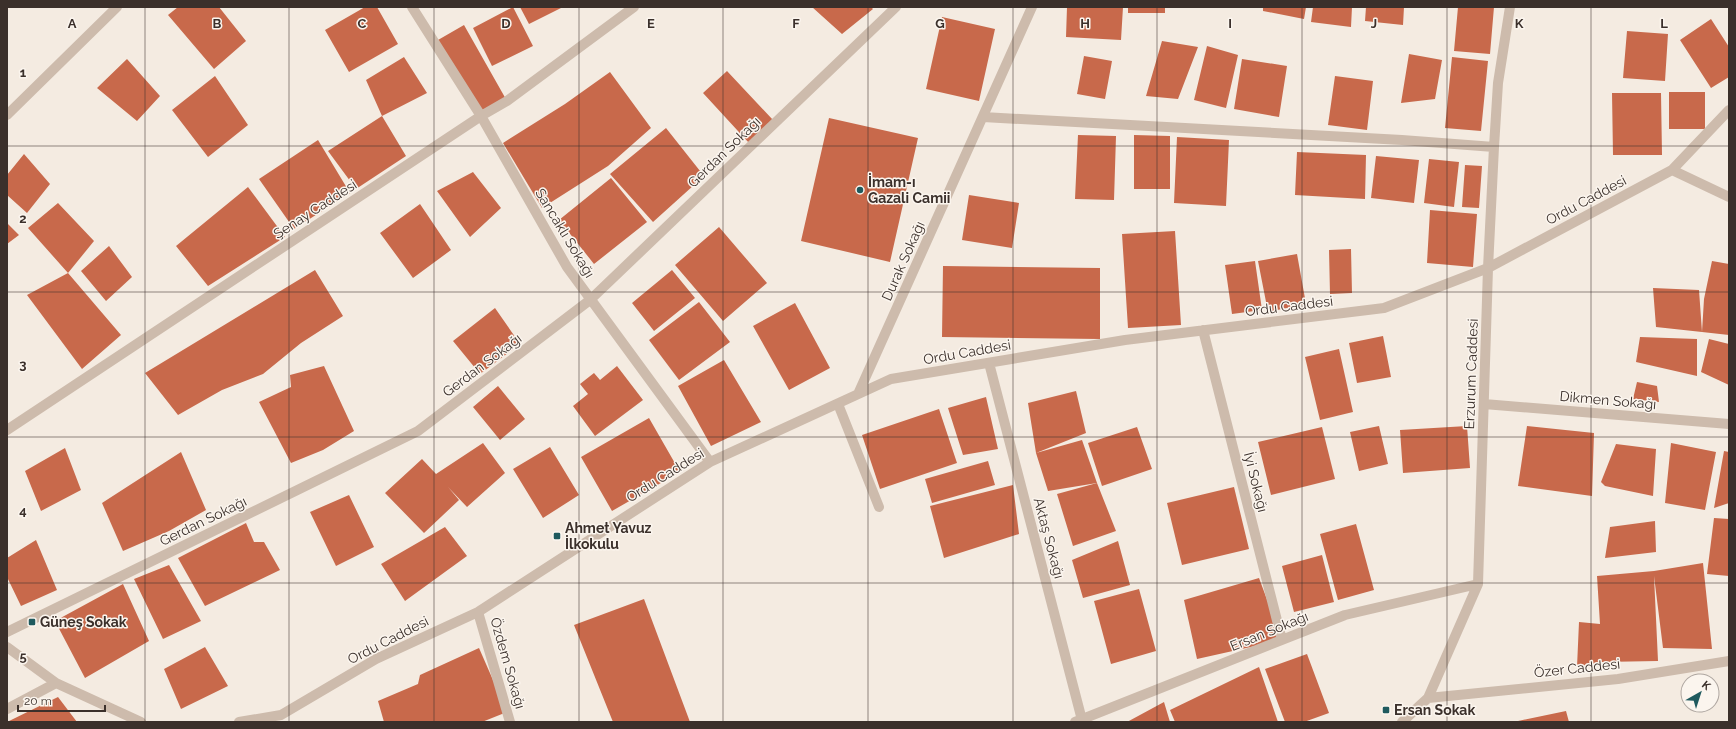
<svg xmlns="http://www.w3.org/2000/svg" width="1736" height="729" font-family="Raleway,sans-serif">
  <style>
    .building { fill: #c8694b }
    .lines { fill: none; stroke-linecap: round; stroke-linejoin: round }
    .minor { stroke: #cdbbac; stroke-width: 10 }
    .grid { fill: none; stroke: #3b302b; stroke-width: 1; stroke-opacity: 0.55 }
    .poi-dot { fill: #1f5a5e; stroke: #fbf5ee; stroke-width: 1.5 }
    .labels { text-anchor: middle; stroke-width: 3; stroke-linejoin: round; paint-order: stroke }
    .street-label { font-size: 14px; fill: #3b302b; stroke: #fbf5ee }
    .poi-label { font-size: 14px; font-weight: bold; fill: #3b302b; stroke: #fbf5ee; text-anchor: start }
    .grid-label { font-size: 13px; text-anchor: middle; font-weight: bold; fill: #3b302b; stroke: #fbf5ee; stroke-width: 3; stroke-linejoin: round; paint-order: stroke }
  </style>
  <rect width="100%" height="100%" fill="#f4ebe1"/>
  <path class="building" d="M178,7h41l27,34 -32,28 -46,-54z
    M365,7h12l21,37 -49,28 -24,-42z
    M513,7l20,39 -41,20 -19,-38z
    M520,7h43l-34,17z
    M812,7h59l2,2 -31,25z
    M1067,7h56l-2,33 -55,-3z
    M1128,7h37v6h-37z
    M1263,7h43l-2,12 -41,-8z
    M1313,7h39l-1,20 -40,-5z
    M1366,7h38l-1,18 -38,-4z
    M1458,7h36l-4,47 -36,-3z
    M942,17l53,12 -16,72 -53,-12z
    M1711,19l18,28v30l-18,11 -31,-48z
    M464,25l43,76 -26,15 -43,-76z
    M1627,31l41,3 -3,47 -42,-3z
    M1162,41l36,6 -20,52 -32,-3z
    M1207,46l31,9 -12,53 -32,-8z
    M1409,54l33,6 -7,39 -34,4z
    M1084,56l28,5 -7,38 -28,-5z
    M404,57l23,36 -45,23 -16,-36z
    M1452,57l36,4 -7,70 -36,-3z
    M127,59l33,37 -23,25 -40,-33z
    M1242,59l45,7 -8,51 -45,-8z
    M727,71l46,49 -24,23 -46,-50z
    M610,72l41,56 -43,38 -66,42 -39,-65 62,-39z
    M215,76l33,49 -40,32 -36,-47z
    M1335,76l38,5 -6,49 -39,-5z
    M1669,92h36v37h-36z
    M1612,93h49l1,62h-49z
    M382,116l24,40 -50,33 -28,-38z
    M829,118l89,20 -28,124 -89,-21z
    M666,128l38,48 -51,46 -43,-48z
    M1078,135l38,1 -2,64 -39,-1z
    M1134,135l36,1v53h-36z
    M1177,137l52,3 -3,66 -52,-3z
    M318,140l32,53 -56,36 -35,-50z
    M1297,152l69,3 -1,44 -70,-4z
    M24,154l26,30 -23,29 -20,-18v-20z
    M1376,156l43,4 -5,43 -43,-5z
    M1429,159l30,3 -5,45 -30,-4z
    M1465,165l17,1 -3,42 -17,-1z
    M473,172l28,36 -31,29 -33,-46z
    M611,178l36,44 -53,42 -35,-44z
    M248,187l37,50 -77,49 -32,-40z
    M969,195l50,8 -7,45 -50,-8z
    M58,203l36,38 -26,32 -40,-45z
    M420,204l31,46 -38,28 -33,-45z
    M1430,210l47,4 -4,53 -46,-4z
    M7,223l12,12 -12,9z
    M719,227l48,56 -44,38 -48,-56z
    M1175,231l6,94 -53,3 -6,-94z
    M109,246l23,31 -26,24 -25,-30z
    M1351,249l1,44 -22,1 -1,-44z
    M1297,254l9,50 -38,8 -10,-51z
    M1255,261l7,49 -30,4 -7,-49z
    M1712,261l17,3v71l-27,-3 2,-33z
    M943,266l157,2v71l-158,-2z
    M315,270l28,46 -42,27 -38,31 -41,16 -44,25 -33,-42z
    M672,270l23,28 -41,33 -22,-28z
    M68,273l53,62 -39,34 -55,-74z
    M1653,288l46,2 3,42 -46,-5z
    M699,302l31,40 -51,38 -30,-40z
    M795,303l35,65 -41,22 -36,-64z
    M495,308l25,36 -40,30 -27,-33z
    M1383,336l8,41 -34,6 -8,-40z
    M1640,337l57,2v37l-61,-14z
    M1709,339l20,5v41l-28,-13z
    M1339,349l14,63 -33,8 -15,-63z
    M724,360l37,62 -50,24 -33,-60z
    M324,366l30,65 -31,19 -32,13 -32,-61 32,-15 -1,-12z
    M617,366l26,34 -48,36 -22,-30 15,-12 -8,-10 14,-11 6,7z
    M1637,382l20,4 2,16 -26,-3z
    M498,386l27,33 -25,21 -27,-33z
    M1076,391l10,42 -50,20 -8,-50z
    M986,397l12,52 -35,6 -15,-47z
    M939,409l18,54 -77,26 -18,-54z
    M649,418l31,54 -68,39 -31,-54z
    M1379,426l9,38 -29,7 -9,-39z
    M1467,426l3,42 -67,5 -3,-43z
    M1527,426l67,7 -2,63 -74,-10z
    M1137,427l15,42 -50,17 -14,-43z
    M1322,427l13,52 -64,16 -13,-53z
    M1082,440l15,43 -49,8 -12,-38z
    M483,443l22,30 -38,34 -19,-20 11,13 -35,33 -39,-40 37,-34 14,15z
    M1671,443l45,9 -11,58 -40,-7z
    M1616,444l40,5 -3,47 -48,-10 -4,-4z
    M550,447l29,48 -36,23 -30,-49z
    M65,448l16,42 -40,21 -16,-40z
    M1724,451l5,1v51l-15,5z
    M181,452l25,58 -37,21 -46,20 -21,-48z
    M988,461l7,24 -63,18 -7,-24z
    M1097,483l19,48 -43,15 -16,-52z
    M1013,485l6,49 -75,24 -14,-52z
    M1234,487l15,62 -67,16 -15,-62z
    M349,495l25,52 -38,19 -26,-54z
    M1714,518l15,1v57l-22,-2z
    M1655,521l1,31 -51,6 5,-31z
    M246,523l8,19h10l16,28 -75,36 -27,-48z
    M1356,524l18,66 -36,10 -18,-66z
    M445,527l22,29 -62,45 -24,-37z
    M36,540l21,50 -36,16 -14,-29v-19z
    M1118,541l12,44 -47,13 -11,-38z
    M1322,555l12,47 -40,10 -12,-46z
    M1703,563l9,86 -49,-1 -9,-72 4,85 -56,1 -25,5 2,-45 21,2 -3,-48 57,-5z
    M169,565l32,56 -38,18 -29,-60z
    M1259,578l23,62 -85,19 -13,-59z
    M123,584l26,57 -64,37 -30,-57z
    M1139,589l17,62 -45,13 -17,-63z
    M644,599l46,123h-77l-39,-97z
    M205,647l23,39 -47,23 -17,-40z
    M479,648l28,64 -25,10h-98l-6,-21 40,-17 2,-9z
    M1307,654l22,59 -25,9h-19l-20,-53z
    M1259,667l19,55h-103l-5,-12z
    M58,697l19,25h-70z
    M1164,702l6,20h-43z
    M1566,711l3,11h-51v-1z"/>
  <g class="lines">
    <path class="minor" d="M412,7l69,109 86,151 143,195
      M7,115l110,-108
      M983,117l419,23 92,7
      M1672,170l57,27
      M1203,330l79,310
      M989,363l93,357
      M858,394l174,-387
      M838,404l41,103
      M1484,404l245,20
      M7,430l474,-314 26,-15 127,-94
      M478,612l32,110
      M7,632l411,-201 172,-131 306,-293
      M7,647l49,36 85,39
      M1428,698l190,-19 111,-18
      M7,709l49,-26
      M239,722l42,-7 95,-56 102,-47 232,-150 181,-83 234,-39 259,-32 104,-40 184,-98 57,-60
      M1075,722l270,-107 133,-31
      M1402,722l26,-24 50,-114 10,-316 6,-121 4,-64 12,-76"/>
  </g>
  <path class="grid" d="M145,7v715M289,7v715M434,7v715M579,7v715M723,7v715M868,7v715M1013,7v715M1157,7v715M1302,7v715M1447,7v715M1591,7v715M7,146h1722M7,292h1722M7,437h1722M7,583h1722"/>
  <g class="poi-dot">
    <circle cx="860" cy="190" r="4"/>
    <rect x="553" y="532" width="8" height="8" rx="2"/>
    <rect x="28" y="618" width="8" height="8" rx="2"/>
    <rect x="1382" y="706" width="8" height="8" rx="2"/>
  </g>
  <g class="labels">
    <g class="street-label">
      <text transform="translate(724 152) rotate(-44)" y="5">Gerdan Sokağı</text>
      <text transform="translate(1586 200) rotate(-28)" y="5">Ordu Caddesi</text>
      <text transform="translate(315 209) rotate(-33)" y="5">Şenay Caddesi</text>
      <text transform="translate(565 233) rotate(59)" y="5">Sancaklı Sokağı</text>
      <text transform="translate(903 261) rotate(-66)" y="5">Durak Sokağı</text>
      <text transform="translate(1289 306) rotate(-7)" y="5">Ordu Caddesi</text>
      <text transform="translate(967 352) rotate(-10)" y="5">Ordu Caddesi</text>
      <text transform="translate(482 365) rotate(-37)" y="5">Gerdan Sokağı</text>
      <text transform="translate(1471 374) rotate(-88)" y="5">Erzurum Caddesi</text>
      <text transform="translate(1608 400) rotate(5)" y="5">Dikmen Sokağı</text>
      <text transform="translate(665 475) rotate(-32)" y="5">Ordu Caddesi</text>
      <text transform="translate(1256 482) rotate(76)" y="5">İyi Sokağı</text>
      <text transform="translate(203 521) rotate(-26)" y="5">Gerdan Sokağı</text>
      <text transform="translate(1049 538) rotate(75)" y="5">Aktaş Sokağı</text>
      <text transform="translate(1269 631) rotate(-22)" y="5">Ersan Sokağı</text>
      <text transform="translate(388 640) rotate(-27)" y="5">Ordu Caddesi</text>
      <text transform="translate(508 663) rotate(74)" y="5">Özdem Sokağı</text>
      <text transform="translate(1577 668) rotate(-6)" y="5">Özer Caddesi</text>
    </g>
    <g class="poi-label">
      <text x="868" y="187">İmam-ı<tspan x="868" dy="16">Gazali Camii</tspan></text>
      <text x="565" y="533">Ahmet Yavuz<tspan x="565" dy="16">İlkokulu</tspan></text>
      <text x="40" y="627">Güneş Sokak</text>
      <text x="1394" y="715">Ersan Sokak</text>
    </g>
  </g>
  <g class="grid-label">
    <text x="72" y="28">A</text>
    <text x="217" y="28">B</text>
    <text x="362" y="28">C</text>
    <text x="506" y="28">D</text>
    <text x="651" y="28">E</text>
    <text x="796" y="28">F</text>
    <text x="940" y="28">G</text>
    <text x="1085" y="28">H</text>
    <text x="1230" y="28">I</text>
    <text x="1374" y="28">J</text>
    <text x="1519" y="28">K</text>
    <text x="1664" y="28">L</text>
    <text x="23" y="77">1</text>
    <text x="23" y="223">2</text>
    <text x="23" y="369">3</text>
    <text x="23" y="515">4</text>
    <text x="23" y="661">5</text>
  </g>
  <rect width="1736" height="729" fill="none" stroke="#3b302b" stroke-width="16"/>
  <g transform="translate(1700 693) rotate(39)"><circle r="19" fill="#fbf5ee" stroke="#aea6a0"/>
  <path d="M0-3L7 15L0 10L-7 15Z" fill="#1f5a5e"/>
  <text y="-6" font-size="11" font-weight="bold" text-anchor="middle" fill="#3b302b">K</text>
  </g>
  <path d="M18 705v6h87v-6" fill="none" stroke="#3b302b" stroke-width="2"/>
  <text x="24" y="705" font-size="12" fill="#3b302b" stroke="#fbf5ee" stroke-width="3" paint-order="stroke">20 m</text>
</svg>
